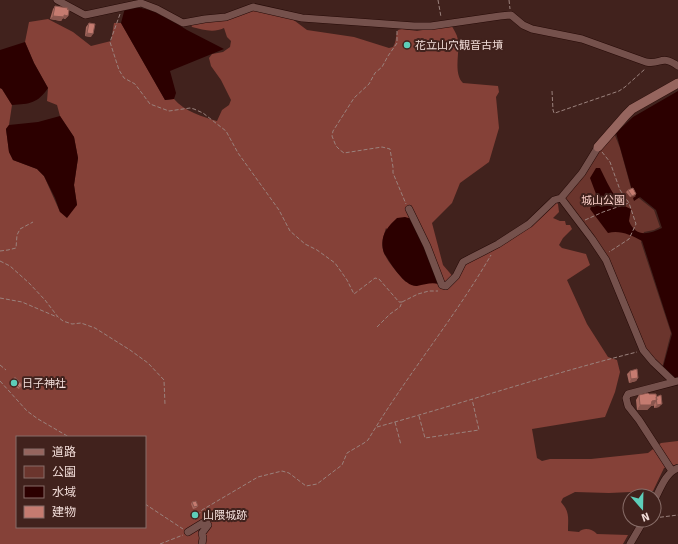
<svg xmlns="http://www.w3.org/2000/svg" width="678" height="544" font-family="Signika,'Noto Sans JP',sans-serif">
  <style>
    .green { fill: #6b352d }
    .forest { fill: #854138; fill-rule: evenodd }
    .water { fill: #2c0000 }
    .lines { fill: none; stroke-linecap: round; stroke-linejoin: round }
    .street-casing { stroke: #260a07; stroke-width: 8 }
    .secondary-casing { stroke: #260a07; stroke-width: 10 }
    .path { stroke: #9b827d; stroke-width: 1; stroke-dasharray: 4 2; stroke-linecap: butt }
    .street { stroke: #75514c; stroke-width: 7 }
    .secondary { stroke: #96655e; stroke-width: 9 }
    .wall { fill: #a96a60 }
    .shaded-wall { fill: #8a564e }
    .building { fill: #c57b70; stroke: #8a564e }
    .poi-dot { fill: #5dceb9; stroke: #41221d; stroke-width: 1.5 }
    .labels { text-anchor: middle; stroke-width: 4; stroke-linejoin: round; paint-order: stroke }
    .poi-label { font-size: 11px; fill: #f2ddd9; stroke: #41221d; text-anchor: start }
    .park-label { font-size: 11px; fill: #f9cec7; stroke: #41221d }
  </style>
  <rect width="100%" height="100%" fill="#41221d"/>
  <path class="green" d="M614,133l6,15 11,40 4,7 19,15 6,17 -6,3 -10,2 -3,10 30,91 -9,35 -15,-15 -28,-67 -55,-87 34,-47z"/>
  <path class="forest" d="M257,10l34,8 16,12 47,7 35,11 4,-1c4,-6 2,-11 5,-17l4,-1 15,2 34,-6c3,5 6,9 7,15 2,13 -5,33 5,43l35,3 1,6 -3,5 3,31 -10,34 -29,21 -8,20 -20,20 11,42 12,14 10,-14 91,-63 2,2 1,8 -6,6 7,3h5l1,4h4l2,4 -9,9 -4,7 3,3 24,6 4,11 -23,15 20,44 21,33 9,3 3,12 -5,20 -10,25 -73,12 5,29 5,3 8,-2h41l57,-6 13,-10 17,-2v23l-14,4 -11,23 -44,2 -34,-1 -12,6 -2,4c9,10 7,16 7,29l11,1c5,-5 13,-3 18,2l31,1 -5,9h-623v-456l2,1 10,16 -3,20 -3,4 3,23 4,8 24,9 7,7 16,36 17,-7 -3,-20 4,-27 -4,-21 -14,-21 -3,-11 -10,-4 1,-13 -14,-25 -9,-21 4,-20 19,-3 25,13 18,14 20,-5 3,-18h7l44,77 9,-1c10,12 29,18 43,22l5,-11 7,-5 2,-5 -10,-20 -10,-14 -2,-8 3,-4 11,-2 7,-5 1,-6 -4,-4 -3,-9c-10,5 -21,2 -32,-1l-2,-5zM386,228l53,56 -4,-1 -29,-1c-7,-7 -21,-23 -23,-32 -2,-7 1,-15 3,-22zM17,437h128v90h-128z"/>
  <path class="water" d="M125,8h16l17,4 29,18 37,19 -54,22 6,22 -2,6 -9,1 -44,-77z
    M25,42l9,21 14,25c-10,15 -18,16 -36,17l-10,-16 -2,-1v-38z
    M678,91v287l-3,1 -12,-12 9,-33 -30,-93c-11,-6 -22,-11 -34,-8l-18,-24 6,-15 -6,-16 6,-10h4c7,14 16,36 31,41l-2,12c7,17 20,13 33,7l-6,-18 -16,-13 -6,4 -1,-3 3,-2 -4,-6 -16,-57 17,-16z
    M60,116l14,21 4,21 -4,27 3,20 -10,13 -7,-6 -5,-14 -11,-22 -7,-7 -24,-9 -4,-8 -3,-23 3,-4 29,-3z
    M405,217l7,2 24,53 3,12c-7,-2 -14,0 -22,2 -13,1 -27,-24 -33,-33 -5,-16 2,-25 13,-35z"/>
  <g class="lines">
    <defs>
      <path id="street" d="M57,0l28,15 56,-12 16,6 26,14 22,-4 21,-2 27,-10 49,11 112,8h17l69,-10 11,-1 12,10 9,4 50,10 64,23c16,3 14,-8 32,4
        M561,198l31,41 14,21 37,90 10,12 20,19
        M409,209l18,37 15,39 4,1 10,-10 7,-14 35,-18 17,-11 14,-9 25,-24 7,-2 21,-25 16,-26
        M672,471l-33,-51 -11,-14 -2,-8 2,-4 50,-13
        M654,501c6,-11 11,-28 24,-33
        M188,532l18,-11 2,4 -6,8 1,5 -1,6
        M630,544l14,-24"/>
      <path id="secondary" d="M598,147l28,-32 6,-6 46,-26"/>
    </defs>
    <use href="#street" class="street-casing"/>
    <use href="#secondary" class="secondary-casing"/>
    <path class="path" d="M438,0l3,17
      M509,0l1,9
      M120,14l-10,28 9,28 5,8 11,6 15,20 19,7 21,-3 4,1 9,4 23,18 12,22 41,57 11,21 15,13 12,6 18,13 12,17 7,14 21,-16 4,1 20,23h3
      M397,31v12l-9,13 -6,11 -7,6 -6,11 -15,14 -21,33 -1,5 4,10 4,4 4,3 38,-6 8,2 3,18v6l13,31
      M552,91l1,19 1,3h1l64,-22 6,-4 20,-18
      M602,152l8,10 10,28 9,13 7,21 -7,15 -20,13
      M585,220l18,-8 26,-9
      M0,251l8,-1 8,-2 1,-13 3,-6 13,-7
      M0,261l10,5 19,17 16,17 13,17 5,4 9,3 9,-1 14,5 35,22 18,13 16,17 1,25
      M0,298l22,4 35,15
      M377,327l13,-13 10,-7 2,-5 16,-8 11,-3h9
      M0,365l6,5
      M0,381l27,30 11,8 31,18
      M419,416l6,22 54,-8 -7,-31
      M395,422l6,23
      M377,427c87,-24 172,-53 260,-75
      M145,504l38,25
      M654,518l24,-3
      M194,520l8,-10 56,-33 24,-6 7,2 17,13 11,-2 25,-19 5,-12 17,-10 4,-3c38,-64 86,-121 123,-185
      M160,544l23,-9"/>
    <use href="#street" class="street"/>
    <use href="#secondary" class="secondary"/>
  </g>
  <path class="wall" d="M55,6l12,3 1,7 -3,3 -2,-1 -2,3 -11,-2 3,-10z
    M89,23l2,14 -6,-1 1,-9z
    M628,190l8,4 -1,1 -5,2 -4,-5z
    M630,371l8,7 -2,3 -7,2 -2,-9z
    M11,381h8l-4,6 -5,-5z
    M17,385h5l-3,4 -3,-2z
    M649,394l7,3 3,10 -5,1v-3l-1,1h-2l-4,4h-10l-1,-10 3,-5z
    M192,502l6,4 -2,2 -3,1 -2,-5z"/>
  <path class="shaded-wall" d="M64,15l4,1 -3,3 -2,-1 -2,3 -11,-2 3,-3z
    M87,33l6,1 -2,3 -6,-1z
    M638,378l-2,3 -7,2 2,-4z
    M657,400l-4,6h-2l-4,4h-10l3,-5 12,-4z
    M662,404l-3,3 -5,1 3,-3z"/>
  <path class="building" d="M55,6l13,2 -1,1 2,1 -1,6 -4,-1v2l-11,-1z
    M89,23l6,1 -2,10 -6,-1z
    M633,188l3,6 -4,2 -4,-6z
    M637,369l1,9 -7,1 -1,-8z
    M15,377l4,4 -3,4 -5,-4z
    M20,382l2,3 -2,3 -3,-3z
    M648,393l1,1h7l1,6 -5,1 -1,4h-11l-1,-10z
    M661,395l1,9 -5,1 -1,-8z
    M196,501l2,5 -4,1 -2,-5z"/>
  <g class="poi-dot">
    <circle cx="407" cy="45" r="4"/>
    <circle cx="14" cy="383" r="4"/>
    <circle cx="195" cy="515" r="4"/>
  </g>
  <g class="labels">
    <g class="poi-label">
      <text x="415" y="49">花立山穴観音古墳</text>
      <text x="22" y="387">日子神社</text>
      <text x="203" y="519">山隈城跡</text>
    </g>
    <g class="park-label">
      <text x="603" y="204">城山公園</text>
    </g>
  </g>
  <rect x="16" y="436" width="130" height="92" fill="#41221d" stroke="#886d68"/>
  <rect x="24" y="449" width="20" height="6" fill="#96655e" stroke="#886d68"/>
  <text x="52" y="456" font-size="12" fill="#f2ddd9">道路</text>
  <rect x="24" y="466" width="20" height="12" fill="#6b352d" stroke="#886d68"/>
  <text x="52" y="476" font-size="12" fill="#f2ddd9">公園</text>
  <rect x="24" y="486" width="20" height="12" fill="#2c0000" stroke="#886d68"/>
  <text x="52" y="496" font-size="12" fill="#f2ddd9">水域</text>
  <rect x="24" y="506" width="20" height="12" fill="#c57b70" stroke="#886d68"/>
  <text x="52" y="516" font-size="12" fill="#f2ddd9">建物</text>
  <g transform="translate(642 508) rotate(160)"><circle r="19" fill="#41221d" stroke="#886d68"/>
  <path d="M0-3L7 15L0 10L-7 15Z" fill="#5dceb9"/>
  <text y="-6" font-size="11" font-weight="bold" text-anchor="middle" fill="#f2ddd9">N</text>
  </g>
</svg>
